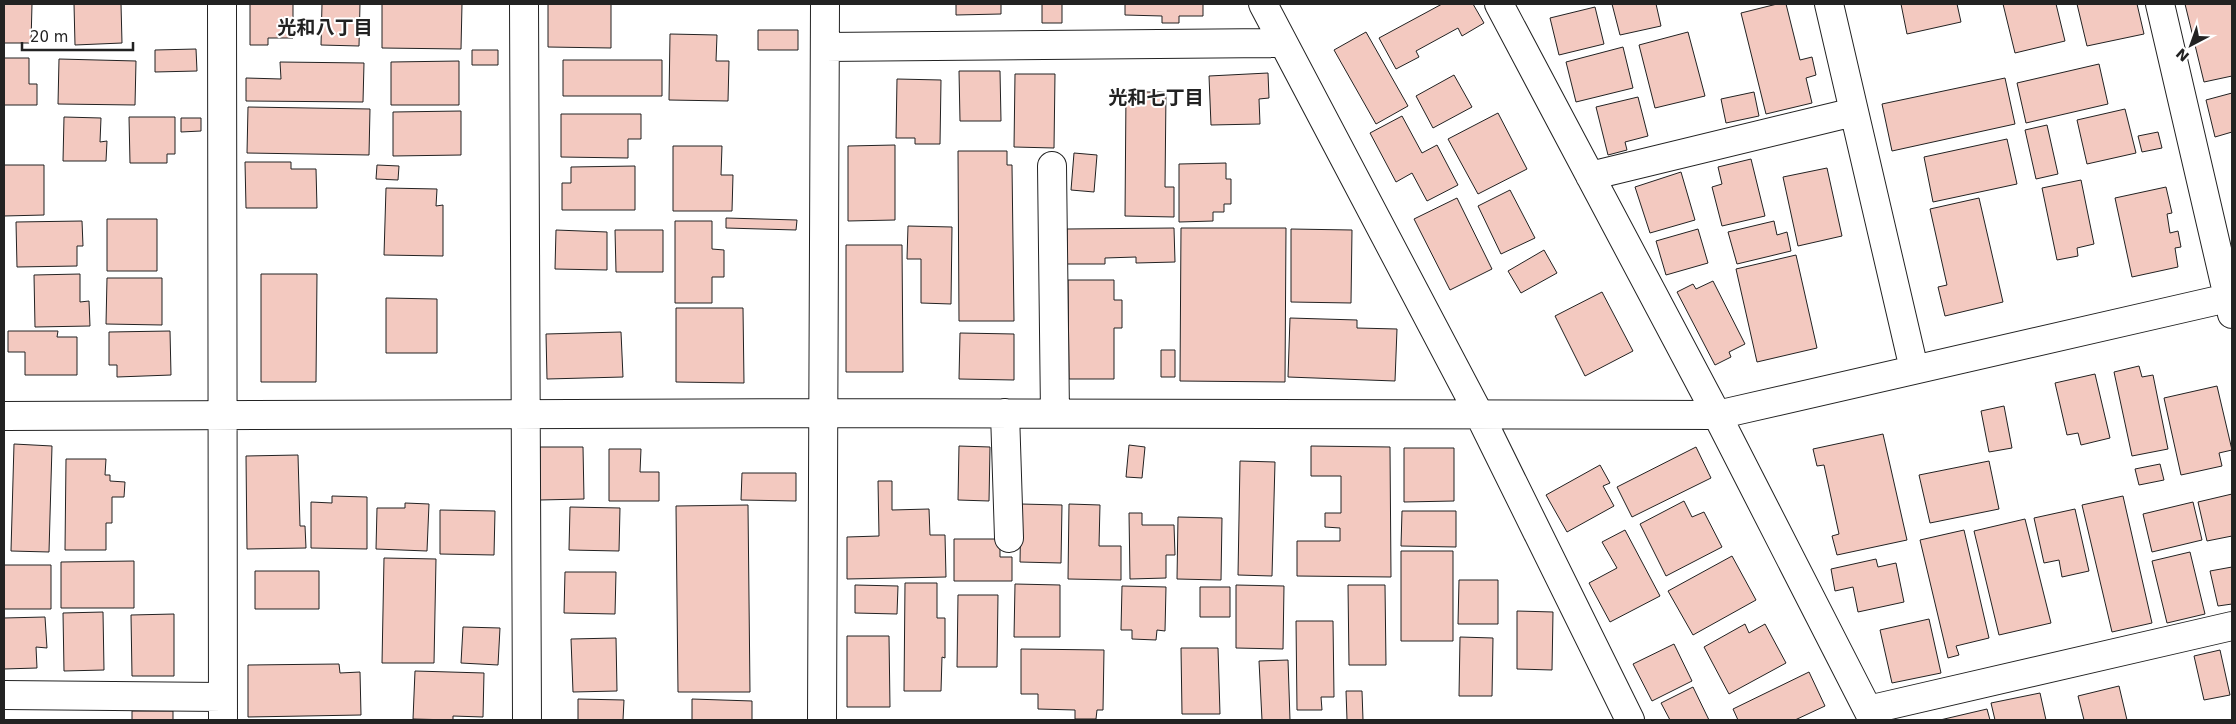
<svg xmlns="http://www.w3.org/2000/svg" width="2236" height="724" font-family="'DejaVu Sans','Noto Sans JP',sans-serif">
  <style>
    .building { fill: #f3c9c0; stroke: #222 }
    .lines { fill: none; stroke-linecap: round; stroke-linejoin: round }
    .minor-casing { stroke: #222; stroke-width: 30 }
    .minor { stroke: #fff; stroke-width: 28 }
    .labels { text-anchor: middle; stroke-width: 4; stroke-linejoin: round; paint-order: stroke }
    .neighbourhood-label { font-size: 19px; font-weight: bold; fill: #222; stroke: #fff }
  </style>
  <rect width="100%" height="100%" fill="#fff"/>
  <path class="building" d="M4,4h28l-1,39h-27z
    M74,4h47l1,39 -47,2z
    M250,4h43v34h-25v7h-18z
    M322,4h38l-1,42 -38,-1z
    M382,4h80l-1,45 -79,-1z
    M548,4h63v44l-63,-1z
    M956,4h45v10l-45,1z
    M1042,4h20v19h-20z
    M1125,4h78v12h-24v7h-17v-7l-37,-1z
    M1442,4h31l11,19 -22,13 -4,-8 -42,23 3,6 -23,12 -17,-31z
    M1612,4h44l5,22 -41,9z
    M1777,4h9l14,56 12,-3 4,18 -10,3 6,25 -46,11 -25,-101z
    M1901,4h56l4,18 -54,12z
    M2003,4h53l9,37 -50,12z
    M2077,4h60l7,30 -57,12z
    M2185,4h47v72l-28,6z
    M1595,7l9,37 -45,11 -9,-37z
    M758,30h40v20h-40z
    M1366,32l42,74 -32,18 -42,-74z
    M1688,32l17,64 -50,12 -16,-63z
    M670,34l47,1 -1,26h13l-1,40 -59,-1z
    M1623,47l10,41 -57,14 -10,-40z
    M196,49l1,22 -42,1v-22z
    M472,50h26v15h-26z
    M4,58h25v26h8v21h-33z
    M59,59l77,2 -1,44 -77,-1z
    M563,60h99v36h-99z
    M459,61v44h-68v-43z
    M280,62l84,1 -1,39 -117,-1v-23l35,1z
    M2099,64l9,40 -82,19 -9,-40z
    M959,71h41l1,50h-41z
    M1268,73l1,25 -10,1 1,25 -49,1 -2,-49z
    M1015,74h40l-1,74 -40,-1z
    M1454,75l18,32 -39,21 -17,-32z
    M2005,78l10,46 -123,27 -10,-47z
    M897,79l44,1 -1,64h-25v-6h-19z
    M1126,92h40l-1,95h9v30l-49,-1z
    M1754,92l5,24 -33,7 -5,-24z
    M2232,93v39l-17,5 -9,-37z
    M1638,97l10,39 -23,6 2,8 -19,5 -12,-48z
    M248,107l122,2 -1,46 -122,-2z
    M2125,109l11,44 -49,11 -10,-44z
    M461,111v44l-68,1v-44z
    M1498,113l29,56 -49,25 -30,-55z
    M561,114h80v25h-13v19l-67,-1z
    M1402,116l20,37 15,-8 21,40 -31,16 -15,-28 -16,9 -26,-49z
    M64,117l37,1 -1,24 7,-1 -1,20h-43z
    M129,117h46v37h-8v9h-37z
    M181,118h20v13l-20,1z
    M2047,125l11,49 -22,5 -11,-49z
    M2158,132l4,16 -20,4 -4,-16z
    M2007,139l10,45 -84,18 -9,-45z
    M895,145v75l-47,1v-75z
    M673,146h49l-1,29h12l-1,36h-59z
    M958,151h49v14h5l2,156h-55z
    M1074,153l23,2 -3,37 -23,-2z
    M1751,159l14,57 -43,10 -10,-39 10,-3 -4,-17z
    M245,162h46v7h25l1,39h-71z
    M1226,163v16h5v25h-7v8h-11v9l-34,1v-58z
    M4,165h40v50l-40,1z
    M377,165l22,1 -1,14 -22,-1z
    M635,166v44h-73v-27h9v-16z
    M1827,168l15,68 -44,10 -15,-69z
    M1681,172l14,48 -45,13 -15,-46z
    M2081,180l13,64 -17,4 1,8 -21,4 -15,-72z
    M2166,187l6,26 -5,1 3,19 8,-2 3,16 -6,1 3,19 -46,10 -17,-79z
    M386,188l51,1 -1,17 7,-1v51l-59,-1z
    M1510,190l25,48 -34,16 -23,-48z
    M1457,198l35,71 -42,21 -36,-71z
    M1979,198l24,104 -58,14 -7,-29 9,-2 -17,-76z
    M726,218l71,2 -1,10 -70,-2z
    M107,219h50v52h-50z
    M82,221l1,25h-6v20l-60,1 -1,-45z
    M675,221h37v28l12,1v27h-12v26h-37z
    M1774,221l3,14 10,-3 4,19 -54,13 -9,-32z
    M908,226l44,1 -1,77 -30,-1v-44h-14z
    M1174,228l1,34 -39,1v-6l-31,1v6h-38v-35z
    M1181,228h105l-1,154 -105,-1z
    M1291,229l61,1 -1,73 -60,-1z
    M1698,229l10,34 -42,12 -10,-34z
    M556,230l51,2v38l-52,-1z
    M615,230h48v42h-47z
    M846,245h56l1,127h-57z
    M1544,250l13,23 -36,20 -13,-22z
    M1796,255l21,93 -60,14 -21,-93z
    M80,274v28l9,-1 1,25 -55,1 -1,-52z
    M261,274h56l-1,108h-55z
    M107,278h55v47l-56,-1z
    M1068,280h46v20h8v28h-8v51h-45z
    M1713,281l32,63 -16,8 2,5 -16,8 -38,-73 16,-8 3,5z
    M1602,292l31,59 -48,25 -30,-60z
    M386,298l51,1v54h-51z
    M676,308h67l1,75 -68,-1z
    M1290,318l67,2v8l40,1 -2,52 -107,-4z
    M8,331h50l-1,6h20v38h-52v-23h-17z
    M170,331l1,44 -54,2v-12h-8v-33z
    M621,332l2,45 -76,2 -1,-45z
    M960,333l54,1v46l-55,-1z
    M1161,350h14v27h-14z
    M2139,366l3,11 11,-2 15,74 -36,7 -18,-84z
    M2095,374l15,64 -29,7 -3,-12 -11,2 -12,-52z
    M2217,386l15,64 -13,3 3,13 -41,9 -17,-77z
    M2004,406l8,42 -23,4 -8,-41z
    M1883,434l24,106 -70,15 -5,-19 7,-2 -15,-69 -7,1 -4,-17z
    M14,444l38,2 -3,106 -38,-1z
    M1129,445l16,2 -3,31 -16,-1z
    M959,446l31,1 -1,54 -31,-1z
    M1311,446l79,1 1,130 -94,-1v-35h43v-13l-15,-1v-14h16v-37h-30z
    M540,447h43l1,52 -44,1z
    M1696,447l15,31 -79,39 -15,-30z
    M1404,448h50v53l-50,1z
    M609,449h32l-1,23h19v29h-50z
    M298,455l2,71h5l1,22 -59,1 -1,-93z
    M66,459h40l-1,16h5v6l15,1 -1,15h-12v26h-6v27h-41z
    M1240,461l35,1 -3,114 -34,-1z
    M1989,461l10,48 -69,14 -11,-48z
    M2160,464l4,16 -25,5 -4,-16z
    M1600,465l10,18 -7,3 11,20 -47,26 -21,-37z
    M742,473h54v28l-55,-1z
    M878,481h14v29l37,-1 1,26h15l1,42 -99,2v-42l32,-1z
    M2232,494v42l-25,5 -9,-39z
    M332,496l35,1v52l-56,-1v-46l21,1z
    M2123,496l29,127 -40,9 -30,-127z
    M1684,501l8,16 12,-5 18,35 -56,29 -26,-52z
    M2193,502l9,38 -50,12 -9,-38z
    M405,503l24,1 -2,47 -51,-2 1,-41h28z
    M1021,504l41,1 -1,58 -41,-1z
    M1069,504l31,1 -1,41h22v34l-53,-1z
    M748,505l2,187h-72l-2,-186z
    M570,507l50,1 -1,43 -50,-1z
    M2075,509l14,62 -27,6 -3,-17 -15,3 -10,-45z
    M440,510l55,1 -1,44 -54,-1z
    M1402,511h54v36l-55,-1z
    M1129,513h13v12h32l1,30h-9v23l-36,1z
    M1178,517l44,1 -1,62 -44,-1z
    M2025,519l26,104 -52,12 -25,-104z
    M1625,530l35,66 -50,26 -21,-39 28,-15 -15,-26z
    M1964,530l25,108 -33,8 3,9 -11,3 -28,-118z
    M954,539h46v18h12v24h-58z
    M1401,551h52v90h-52z
    M2190,552l15,62 -38,9 -15,-62z
    M1732,556l24,44 -63,35 -25,-44z
    M384,558l52,1 -2,104h-52z
    M1876,559l2,8 18,-4 8,39 -46,10 -5,-25 -18,4 -4,-22z
    M134,561v47h-73v-46z
    M4,565h47v44h-47z
    M2232,567v37l-14,2 -8,-35z
    M255,571h64v38h-64z
    M565,572h51l-1,42 -51,-1z
    M1459,580h39v44h-40z
    M905,583h32v35h8v40l-3,-1 -1,34h-37z
    M1015,584l45,1v52h-46z
    M855,585l43,1 -1,28 -42,-1z
    M1236,585l48,1 -1,63 -47,-1z
    M1348,585h37l1,80h-37z
    M1122,586l44,1 -1,44 -8,-1 -1,10 -24,-1v-9h-11z
    M1200,587h30v30h-30z
    M958,595h40l-1,72h-40z
    M1517,611l36,1 -1,58 -35,-1z
    M103,612l1,58 -40,1 -1,-58z
    M174,614v62h-42l-1,-61z
    M45,617l2,31 -11,-1 1,21 -33,1v-51z
    M1929,619l12,54 -49,10 -12,-53z
    M1296,621h37l1,76h-13l1,13h-25z
    M1745,624l4,9 16,-9 21,39 -57,31 -25,-47z
    M463,627l37,1 -2,37 -37,-2z
    M847,636h42l1,71h-43z
    M1460,637l33,1 -1,58h-33z
    M616,638l1,53 -44,1 -2,-53z
    M1674,644l18,37 -40,20 -19,-37z
    M1181,648h37l2,66h-38z
    M1021,649l83,1 -1,60h-6l-1,9h-21v-9l-37,-1v-15h-17z
    M2220,650l10,45 -26,5 -10,-44z
    M1288,660l2,60h-28l-3,-59z
    M339,664l1,9 20,-1 1,43 -113,2v-52z
    M415,671l69,2 -1,44 -30,-1v4l-40,-1z
    M1809,672l16,34 -30,14h-57l-5,-11z
    M2119,686l8,34h-43l-6,-24z
    M1693,687l16,33h-39l-9,-17z
    M1346,691h16l1,29h-16z
    M2040,693l6,27h-51l-4,-17z
    M578,699l46,1 -1,20h-45z
    M692,699l60,2v19h-60z
    M1987,709l3,11h-50z
    M132,711h41v9h-41z"/>
  <g class="lines">
    <defs>
      <path id="minor" d="M222,4l1,716
        M524,4l3,716
        M1263,4l215,408 152,308
        M1499,4l218,411 156,305
        M1829,4l85,365
        M2160,4l72,310
        M825,47l458,-4
        M1052,166l3,247
        M1590,176l264,-64
        M1005,413l4,125
        M4,416l819,-3 894,2 515,-118
        M4,695l218,2
        M1868,710l364,-84
        M822,720l3,-716"/>
    </defs>
    <use href="#minor" class="minor-casing"/>
    <use href="#minor" class="minor"/>
  </g>
  <g class="labels">
    <g class="neighbourhood-label">
      <text x="325" y="34">光和八丁目</text>
      <text x="1156" y="104">光和七丁目</text>
    </g>
  </g>
  <rect width="2236" height="724" fill="none" stroke="#222222" stroke-width="10"/>
  <g transform="translate(2191 45) rotate(221)" stroke="#ffffff" stroke-width="4" paint-order="stroke">
  <path d="M0-4L9 19L0 12L-9 19Z" fill="#222222"/>
  <text y="-8" font-size="14" font-weight="bold" text-anchor="middle" fill="#222222">N</text>
  </g>
  <path d="M22 42v8h111v-8" fill="none" stroke="#222222" stroke-width="2.5"/>
  <text x="30" y="42" font-size="15" fill="#222222" stroke="#ffffff" stroke-width="4" paint-order="stroke">20 m</text>
</svg>
